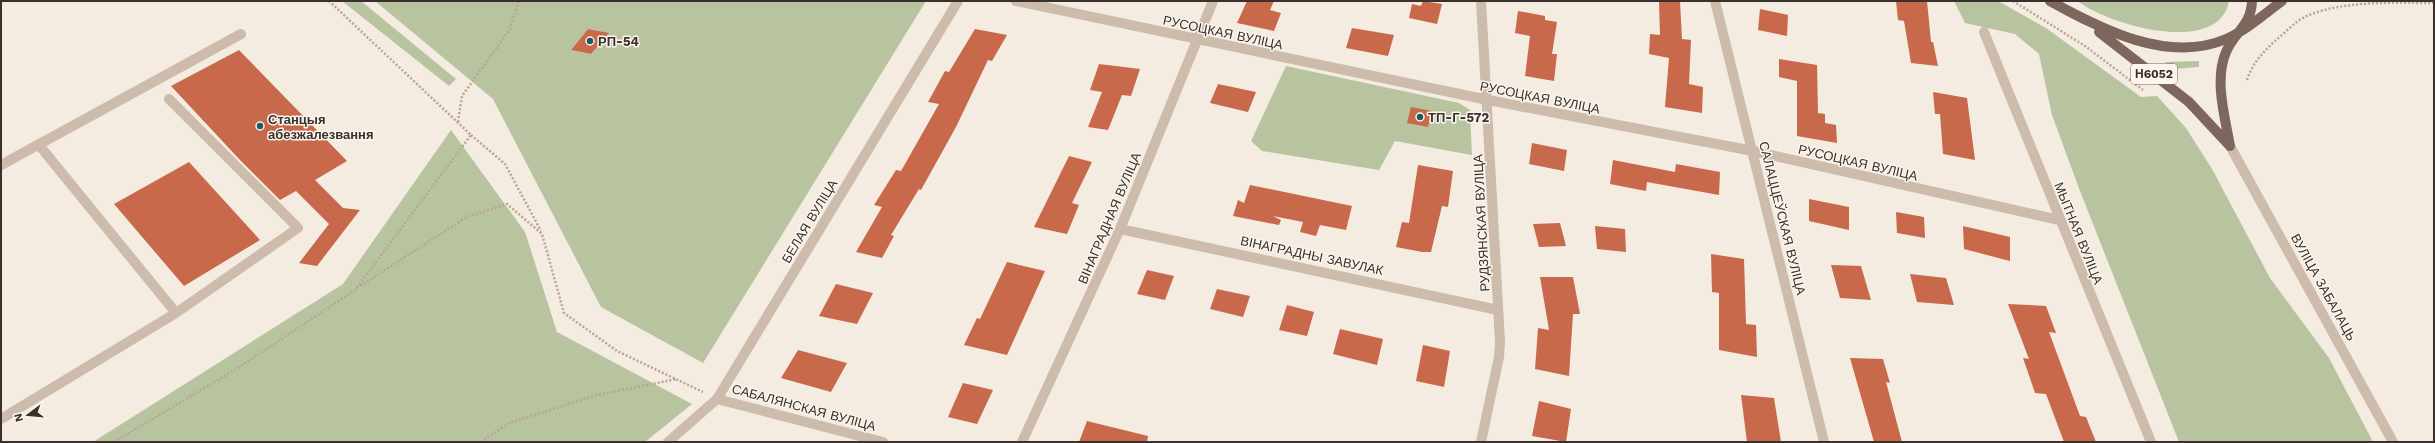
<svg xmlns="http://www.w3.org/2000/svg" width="2435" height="443" font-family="'Work Sans',sans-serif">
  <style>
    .green { fill: #b8c4a0; fill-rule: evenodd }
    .building { fill: #c8694b }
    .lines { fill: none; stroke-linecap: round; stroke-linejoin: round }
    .path { stroke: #b9a596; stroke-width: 2.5; stroke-dasharray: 2 2; stroke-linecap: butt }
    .service { stroke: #cdbbac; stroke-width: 10 }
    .minor { stroke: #cdbbac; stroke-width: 10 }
    .tertiary { stroke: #cdbbac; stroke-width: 10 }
    .primary { stroke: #7d675c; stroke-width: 10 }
    .poi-dot { fill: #1f5a5e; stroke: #fbf5ee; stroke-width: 1.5 }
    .labels { text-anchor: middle; stroke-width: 3; stroke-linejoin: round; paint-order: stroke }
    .shield { fill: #fbf5ee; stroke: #756b66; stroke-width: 1 }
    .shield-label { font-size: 12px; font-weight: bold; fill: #3b302b }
    .street-label { font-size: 13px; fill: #3b302b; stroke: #fbf5ee }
    .poi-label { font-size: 13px; font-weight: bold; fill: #3b302b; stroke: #fbf5ee; text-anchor: start }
  </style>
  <rect width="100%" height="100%" fill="#f4ebe1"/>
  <path class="green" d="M342,1h19l95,78 -7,7z
    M375,1h551l-223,362 -102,-56 -108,-208zM588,29l20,4 -17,21 -20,-4z
    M1954,1h44l48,27 95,69 16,-1 29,32 26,41 58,109 59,80 44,84h-194l-99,-251 -28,-76 -13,-61 -24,-20 -50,-11z
    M2078,1h151c-10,56 -122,24 -151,0z
    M2199,61v6l-26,2 -8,-7z
    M1286,66l173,37 11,7 2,45 -77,-14 -16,29 -117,-19 -11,-10z
    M451,130l74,102 32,100 135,72 -47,38h-552l250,-158z"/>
  <path class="building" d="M1247,1h27l-4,9 11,3 -7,18 -37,-8z
    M1423,1l19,3 -5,20 -28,-6 3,-14 9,2z
    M1659,1h21l2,38 9,1 -2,44 14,3 -1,26 -37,-6 4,-49 -20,-4 1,-20 10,1z
    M1896,1h31l4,41h2l5,24 -27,-3 -7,-42 -6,-1z
    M1760,9l28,6 -1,21 -29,-6z
    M1518,11l27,5v4l12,2 -5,32h5l-3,27 -29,-5 5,-40 -15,-3z
    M1352,28l42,7 -6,21 -42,-8z
    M588,29l21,4 -18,21 -20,-4z
    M975,29l32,6 -15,26 -4,-1 -32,67 -35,63 -2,-1 -28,46 3,1 -12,22 -26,-6 26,-45 -8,-2 22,-35 5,1 38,-67 -11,-2 17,-31 4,1z
    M239,50l108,111 -32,19 28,28 17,2 -43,56 -18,-3 30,-39 -33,-33 -16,9 -40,-40 -69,-74z
    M1779,59l38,6 1,48 7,1v9l11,2 1,18 -40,-7v-55l-18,-4z
    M1099,64l41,5 -9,27 -9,-1 -14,35 -20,-3 14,-35 -12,-2z
    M1218,84l38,8 -8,20 -38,-9z
    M1933,92l34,6 8,62 -32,-6 -3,-40h-5z
    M1411,107l21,4 -4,16 -21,-4z
    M1532,143l35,7 -3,21 -35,-7z
    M1069,156l23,6 -20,41 7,2 -12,29 -33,-7z
    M1613,160l62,12 1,-8 44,8 -1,23 -72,-13 -1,9 -36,-7z
    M189,162l71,78 -76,46 -70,-82z
    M1418,165l35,6 -5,36 -6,-1 -11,46h-9l-26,-5 6,-25 7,1z
    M1250,185l102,21 -6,24 -26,-5 -4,11 -16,-4 3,-10 -30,-6 8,4 -2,5 -46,-9 5,-16 6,3z
    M1809,199l40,8v23l-40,-9z
    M1896,212l28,5 1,21 -28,-5z
    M1560,223l6,23 -27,1 -6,-23z
    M1595,226l30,3 1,23 -29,-3z
    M1963,226l47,11v24l-46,-12z
    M1711,254l33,5 2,65 10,1 1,32 -38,-7v-57l-7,-1z
    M1007,262l38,9 -38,84 -43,-10 13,-27 3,1z
    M1831,265l30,1 10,34 -31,-2z
    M1147,270l27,6 -9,24 -28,-6z
    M1910,274l36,4 8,27 -37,-3z
    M1540,277h33l7,37h-7l-4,62 -34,-7 3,-41 11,2z
    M836,284l37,9 -16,31 -38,-8z
    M1217,289l33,7 -7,21 -33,-8z
    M2008,304l38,2 10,27 -7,-1 31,84 6,1 10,25h-32l-18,-48 -11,-1 -12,-35 6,1z
    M1287,305l27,7 -7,24 -28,-6z
    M1340,329l43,10 -6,26 -44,-11z
    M1423,345l27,6 -6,36 -28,-6z
    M798,350l49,13 -16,29 -50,-14z
    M1850,358l33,1 7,24 -4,-1 16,60h-28z
    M963,383l30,7 -16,34 -29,-7z
    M1741,395l33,3 7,44h-34z
    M1539,401l32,8 -5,33 -34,-6z
    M1087,421l61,15 -1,6h-68z"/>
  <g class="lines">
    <path class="path" d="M2013,1l72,45 58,44
      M2247,80c5,-16 16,-28 28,-39 11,-9 21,-21 34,-26 39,-15 84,-12 125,-12
      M458,122l4,-26 48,-67 9,-28
      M471,135l34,29 36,67
      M357,288l110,-71 40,-13 35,30 22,79 53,38 86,41
      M114,442l124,-74 117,-78 116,-155 -142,-134
      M481,442l28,-19 88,-28 80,-16"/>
    <path class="service" d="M39,145l137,168
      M1,165l240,-131
      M1,419l175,-106 122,-85 -129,-129"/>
    <path class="minor" d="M1016,1l472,99 265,51 306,69
      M1481,1l19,341 -1,15 -18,85
      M1715,1l109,441
      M1984,32l167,410
      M1120,229l378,81
      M717,399l166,43
      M668,442l49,-43 241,-398
      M1022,442l98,-213 93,-228"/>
    <path class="tertiary" d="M2230,146l163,296"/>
    <path class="primary" d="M2050,1c51,28 118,63 176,38 21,-9 38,-25 56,-38
      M2099,32l90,70 41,44
      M2230,146c-5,-29 -16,-66 -4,-94 9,-21 25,-26 26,-51"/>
  </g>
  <g class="poi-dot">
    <circle cx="590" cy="41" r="4"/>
    <circle cx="1420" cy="117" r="4"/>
    <circle cx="260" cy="126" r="4"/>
  </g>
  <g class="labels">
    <rect class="shield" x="2131" y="64" width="46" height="20" rx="3"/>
    <g class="shield-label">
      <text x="2154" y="78">Н6052</text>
    </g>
    <g class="street-label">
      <text transform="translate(1223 32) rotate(12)" y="5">РУСОЦКАЯ ВУЛІЦА</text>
      <text transform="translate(1540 97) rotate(11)" y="5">РУСОЦКАЯ ВУЛІЦА</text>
      <text transform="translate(1858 162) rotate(13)" y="5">РУСОЦКАЯ ВУЛІЦА</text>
      <text transform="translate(1109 218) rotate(-67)" y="5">ВІНАГРАДНАЯ ВУЛІЦА</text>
      <text transform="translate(1783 218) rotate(76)" y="5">САЛАЦЦЕЎСКАЯ ВУЛІЦА</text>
      <text transform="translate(809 221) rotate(-59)" y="5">БЕЛАЯ ВУЛІЦА</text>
      <text transform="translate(1481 223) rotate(-93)" y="5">РУДЗЯНСКАЯ ВУЛІЦА</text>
      <text transform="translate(2079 233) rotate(68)" y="5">МЫТНАЯ ВУЛІЦА</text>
      <text transform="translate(1312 255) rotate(12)" y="5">ВІНАГРАДНЫ ЗАВУЛАК</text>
      <text transform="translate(2324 287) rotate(61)" y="5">ВУЛІЦА ЗАБАЛАЦЬ</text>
      <text transform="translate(804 407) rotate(15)" y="5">САБАЛЯНСКАЯ ВУЛІЦА</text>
    </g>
    <g class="poi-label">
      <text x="598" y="46">РП-54</text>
      <text x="1428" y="122">ТП-Г-572</text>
      <text x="268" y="124">Станцыя<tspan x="268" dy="15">абезжалезвання</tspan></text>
    </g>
  </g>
  <rect width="2435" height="443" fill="none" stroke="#3b302b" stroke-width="4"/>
  <g transform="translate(28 415) rotate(254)" stroke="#fbf5ee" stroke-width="3" paint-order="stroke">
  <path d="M0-3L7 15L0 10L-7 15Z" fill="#3b302b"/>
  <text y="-6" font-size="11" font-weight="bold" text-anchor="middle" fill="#3b302b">N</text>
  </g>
</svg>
